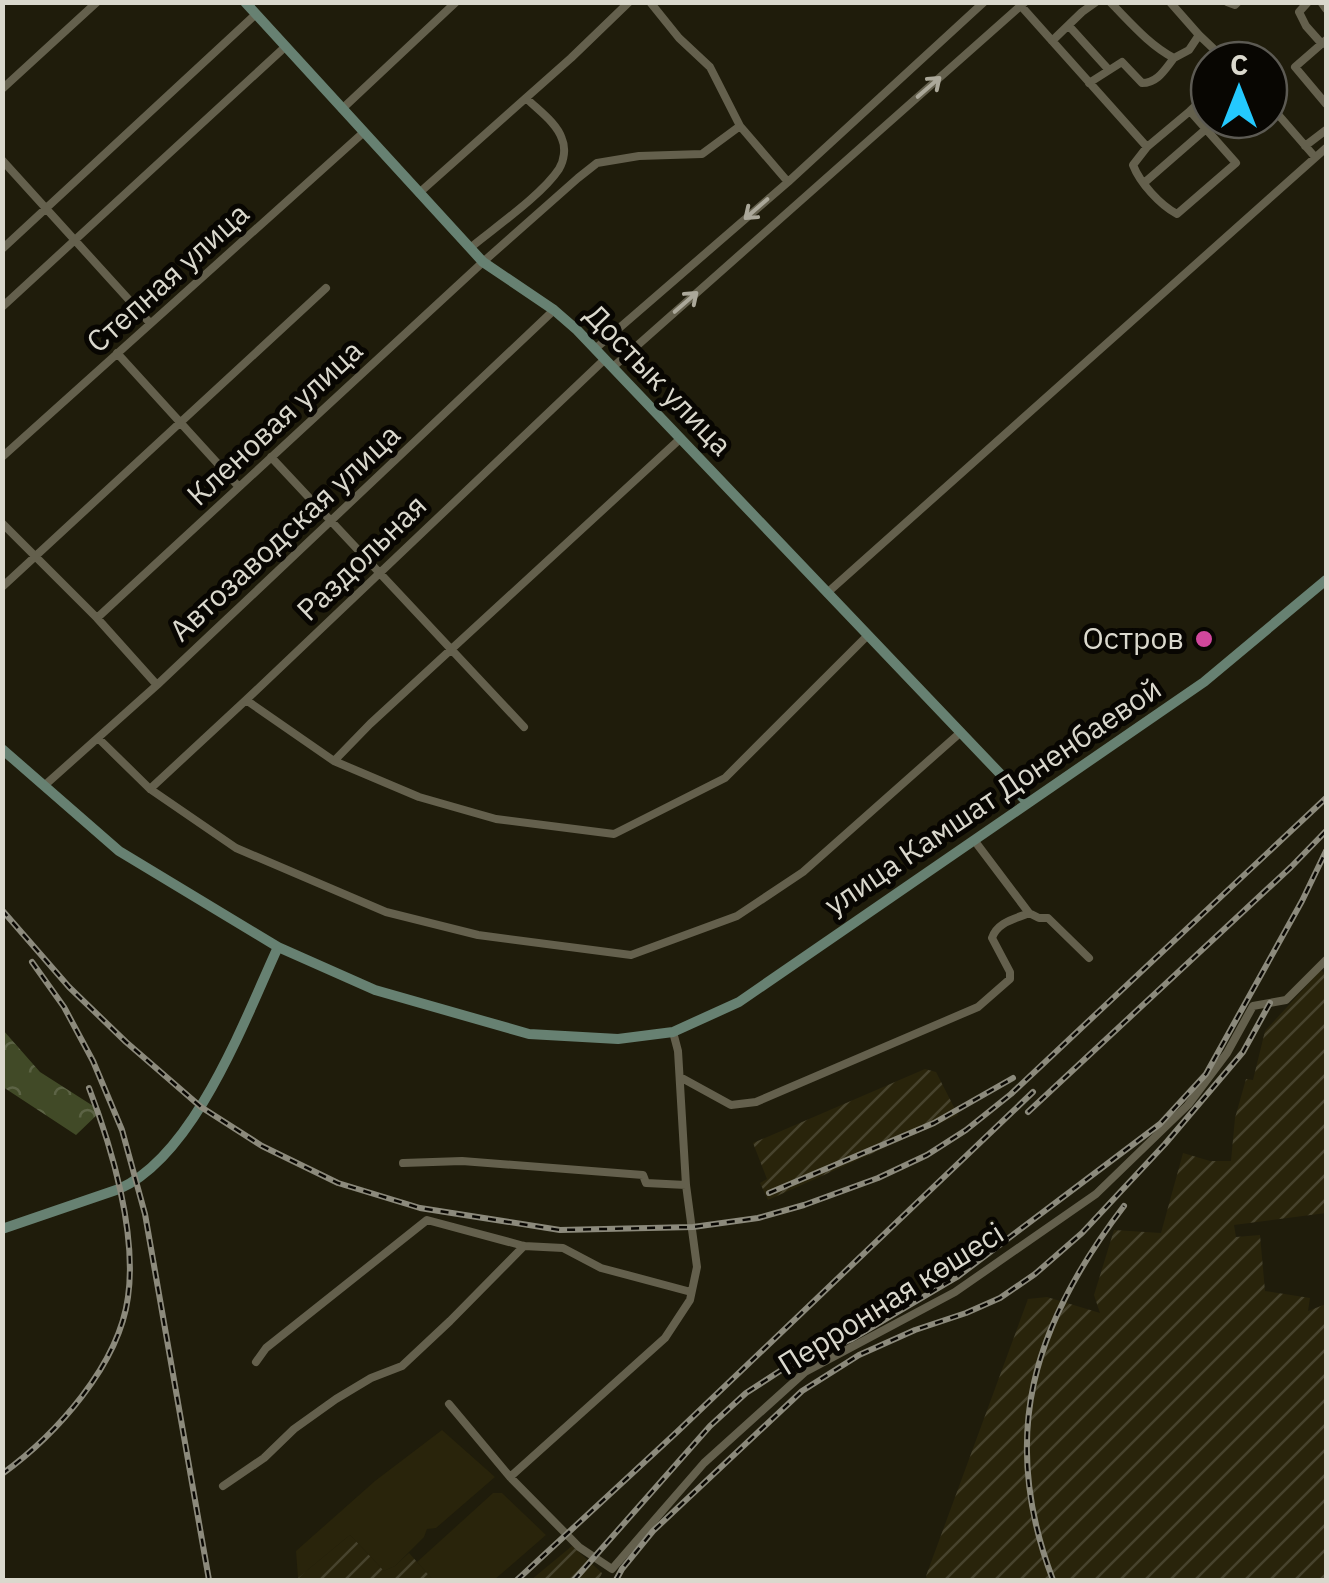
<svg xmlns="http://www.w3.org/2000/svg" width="1329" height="1583" font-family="'IBM Plex Sans',sans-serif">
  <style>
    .built { fill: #29240b }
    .industrial { fill: url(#industrial-furrows) }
    .forest { fill: url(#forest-crowns) }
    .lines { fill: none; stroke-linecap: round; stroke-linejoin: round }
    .street { stroke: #64604d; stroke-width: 8 }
    .secondary { stroke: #678172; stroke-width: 10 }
    .rail-casing { stroke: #8c8a7c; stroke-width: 6 }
    .rail { stroke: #080602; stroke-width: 2.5; stroke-dasharray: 8; stroke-linecap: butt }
    .oneway { stroke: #aba89a }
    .hotel-dot { fill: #d1479c; stroke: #080602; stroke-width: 4 }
    .labels { text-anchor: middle; stroke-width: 10; stroke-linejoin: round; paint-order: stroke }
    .street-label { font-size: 30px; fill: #dad8cd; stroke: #080602 }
    .poi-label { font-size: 30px; fill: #dad8cd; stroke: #080602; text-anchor: end }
  </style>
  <defs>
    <pattern id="industrial-furrows" width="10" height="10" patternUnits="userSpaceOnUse" patternTransform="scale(2.5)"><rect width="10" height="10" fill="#29240b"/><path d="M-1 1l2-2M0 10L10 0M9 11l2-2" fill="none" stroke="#47432d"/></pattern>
    <pattern id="forest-crowns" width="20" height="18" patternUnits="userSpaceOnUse" patternTransform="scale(2.5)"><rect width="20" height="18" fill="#414a27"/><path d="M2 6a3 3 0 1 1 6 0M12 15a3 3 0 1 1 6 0" fill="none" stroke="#5c6345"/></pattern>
  </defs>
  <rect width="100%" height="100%" fill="#1f1c0b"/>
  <path class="built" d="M442,1430l53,47 -59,51 -9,1 -3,8 -29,29 -11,5 -34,-36 -52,43 -2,-27 79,-70z
    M493,1493h9l44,42 -52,45h-61l-16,-18z"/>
  <path class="industrial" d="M1321,970l5,5v238l-92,12 2,12 24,-2 5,56 45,7 -2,13 18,-7v276h-399l-1,-4 102,-277 19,-2 53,16 -6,-18 20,-65 47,3 22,-80 27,8h21l4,-43 11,-39 7,1 12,-49z
    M925,1069l11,3 22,43 -190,85 -8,-17 7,-4 -14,-36z
    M350,1535l34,36 11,-5 14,-13 24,27h-134l-1,-2z
    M572,1546l30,27 -3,7h-68z"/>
  <path class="forest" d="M3,1030l37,42 61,39 -25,24 -73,-48z"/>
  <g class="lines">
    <path class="street" d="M650,2l29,36 31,29 30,59 48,56
      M1110,2c20,20 39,43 64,56l15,-8 10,-15 -29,-33
      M1227,2l8,3 3,-3
      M1308,2l-9,10 7,14 16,18
      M1321,2l5,7
      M1021,6l126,141
      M1069,26l39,43
      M1199,35l19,18
      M1326,40l-31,27 31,37
      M1052,41l30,-29 14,-10
      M1089,83l33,-21 20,21c16,0 23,-14 32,-25
      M2,89l95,-87
      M1269,104l46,53
      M342,109l114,-107
      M1190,111l46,52 -59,51c-17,-9 -37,-31 -44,-49l14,-18z
      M1190,111l19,-18
      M1305,146l21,-16
      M2,160l148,163
      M1144,183l62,-54
      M419,193l152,-135 58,-56
      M470,248c24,-20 72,-53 89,-79 5,-8 7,-21 3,-30 -5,-16 -24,-29 -36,-41
      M2,249l254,-235
      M2,307l283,-260
      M595,349l193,-167 196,-180
      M117,353l122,134
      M613,367l412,-365
      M2,457l362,-325
      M271,457l253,270
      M2,523l95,95 60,67
      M2,587l324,-299
      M827,593l499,-445
      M97,618l386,-356 95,-84 19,-15 42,-7 63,-2 38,-28
      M246,700l88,61 85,36 77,22 118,15 111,-56 143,-143
      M98,738l52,51 86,59 150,64 92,23 153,20 106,-39 66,-44 158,-140
      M334,761l36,-37 311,-286
      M45,785l112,-100 397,-375
      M150,789l96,-89 359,-341
      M974,840l55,73 10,5h9l41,40
      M680,1077l51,28 25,-3 222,-95 32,-28v-7l-18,-34c5,-16 23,-19 37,-25
      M403,1163l59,-2 181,14 3,8 40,2
      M256,1362l10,-14 161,-128 97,26 39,2 38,20 90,24
      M449,1404l61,73 69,70 33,22 92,-106 101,-91 150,-80 141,-98 92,-89 39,-52 26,-47 33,-6 40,-40
      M510,1477l155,-139 25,-38 7,-33 -11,-82 -8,-134 -5,-19
      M223,1486l41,-28 30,-29 42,-30 35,-21 31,-12 48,-45 74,-75"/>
    <path class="secondary" d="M245,2l238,260 71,48 23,20 451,473
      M2,749l117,102 159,96 97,43 154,44 89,5 55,-7 66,-30 465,-320 122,-102
      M2,1229l117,-40c76,-34 125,-168 159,-242"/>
    <defs>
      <path id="rail" d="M2,910l67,77 57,55 75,65 61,39 76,37 82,25 140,22 133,-3 65,-9 46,-13 74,-27 49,-23 39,-25 45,-36 315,-296
        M32,962l32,45 29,54 29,69 23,84 64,366
        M1028,1112l263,-245 35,-36
        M769,1193l165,-70 79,-45
        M2,1474c54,-39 117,-109 126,-177 9,-64 -16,-149 -39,-209
        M517,1580l161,-149 355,-339
        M574,1580l136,-154 36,-33 37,-24 69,-30 105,-62 203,-153 46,-50 96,-173 24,-50
        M616,1580l6,-11 31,-38 149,-140 57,-36 56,-25 51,-17 34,-15 35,-24 47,-41 83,-89 78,-92 27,-49
        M1053,1580c-55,-144 -20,-255 71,-374"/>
    </defs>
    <use href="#rail" class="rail-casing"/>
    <use href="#rail" class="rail"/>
  </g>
  <defs><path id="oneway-shaft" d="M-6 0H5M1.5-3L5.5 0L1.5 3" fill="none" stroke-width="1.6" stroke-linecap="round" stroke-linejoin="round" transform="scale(2.5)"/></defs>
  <g class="oneway">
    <use href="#oneway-shaft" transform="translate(929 87) rotate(-41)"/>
    <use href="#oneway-shaft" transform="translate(756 209) rotate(139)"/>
    <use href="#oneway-shaft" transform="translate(686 302) rotate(-41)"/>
  </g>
  <circle class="hotel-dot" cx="1204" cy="639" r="10"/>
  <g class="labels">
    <g class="street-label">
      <text transform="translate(168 278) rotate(-42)" y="10">Степная улица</text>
      <text transform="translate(658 380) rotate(46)" y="10">Достык улица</text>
      <text transform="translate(275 423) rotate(-43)" y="10">Кленовая улица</text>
      <text transform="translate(285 533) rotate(-43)" y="10">Автозаводская улица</text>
      <text transform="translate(362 558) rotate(-44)" y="10">Раздольная</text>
      <text transform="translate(993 797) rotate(-34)" y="10">улица Камшат Доненбаевой</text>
      <text transform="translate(891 1299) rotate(-32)" y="10">Перронная көшесі</text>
    </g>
    <g class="poi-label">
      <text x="1184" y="649">Остров</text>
    </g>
  </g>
  <rect width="1329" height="1583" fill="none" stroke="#dad8cd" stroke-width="10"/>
  <g transform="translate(1239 90)"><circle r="48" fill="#080602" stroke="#5c5a53" stroke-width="2.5"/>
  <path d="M0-8L18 38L0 25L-18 38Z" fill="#24c9fe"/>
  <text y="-15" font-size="28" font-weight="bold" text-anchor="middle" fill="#dad8cd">С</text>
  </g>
</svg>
